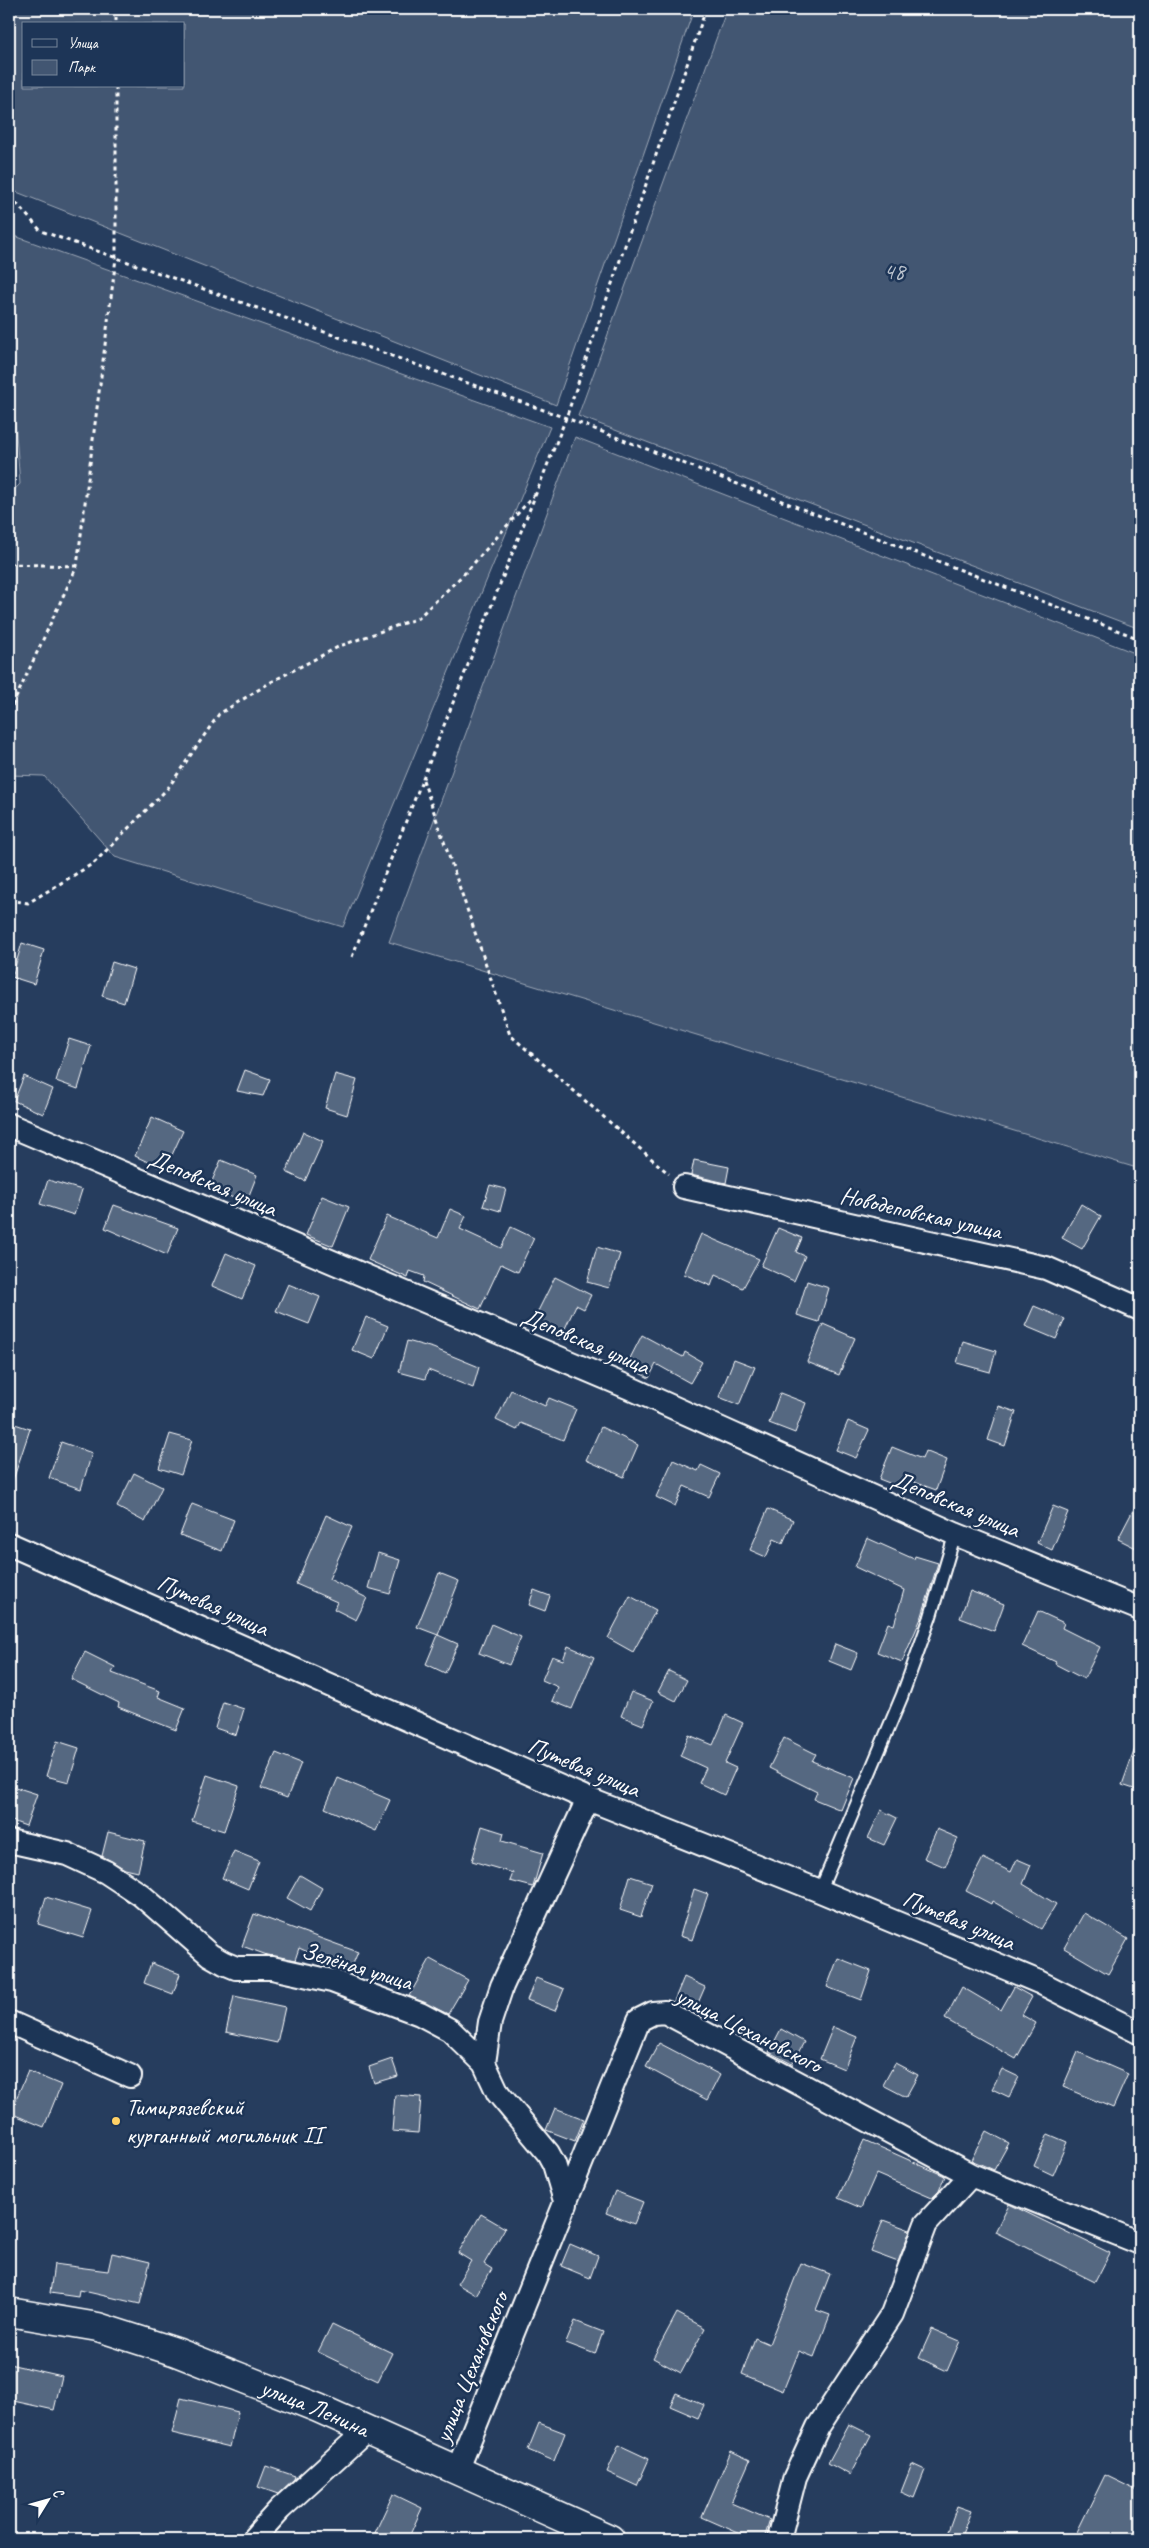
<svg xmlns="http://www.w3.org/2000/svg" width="1149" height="2548" font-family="Caveat,sans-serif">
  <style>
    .green { fill: #425672; stroke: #a0aab8; fill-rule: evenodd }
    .building { fill: #556781; stroke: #fff }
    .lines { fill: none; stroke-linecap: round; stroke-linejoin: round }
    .lane-casing { stroke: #fff; stroke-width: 15 }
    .street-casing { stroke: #fff; stroke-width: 26 }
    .secondary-casing { stroke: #fff; stroke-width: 31 }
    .path { stroke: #fff; stroke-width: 3; stroke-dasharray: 4 4; stroke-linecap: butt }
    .lane { stroke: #1d3557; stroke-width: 11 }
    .street { stroke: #1d3557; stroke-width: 22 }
    .secondary { stroke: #1d3557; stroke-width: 28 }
    .poi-dot { fill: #ffd166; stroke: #1d3557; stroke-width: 2 }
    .labels { text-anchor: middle; stroke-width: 5; stroke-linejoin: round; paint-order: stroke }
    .park-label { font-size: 24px; fill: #bdc4ce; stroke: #1d3557 }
    .street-label { font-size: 24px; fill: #fff; stroke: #1d3557 }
    .poi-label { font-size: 24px; fill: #fff; stroke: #1d3557; text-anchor: start }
  </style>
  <rect width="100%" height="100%" fill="#263d5e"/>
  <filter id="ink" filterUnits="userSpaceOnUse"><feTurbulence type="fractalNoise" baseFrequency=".02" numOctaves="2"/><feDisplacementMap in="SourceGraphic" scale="10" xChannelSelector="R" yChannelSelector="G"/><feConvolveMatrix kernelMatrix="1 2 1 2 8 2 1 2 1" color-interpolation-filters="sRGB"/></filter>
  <g filter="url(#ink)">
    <path class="green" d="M11,9h683l-138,396 -547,-216v-179zM24,24h160v62h-160z
      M727,9h413v620l-562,-213z
      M9,234l541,193 -207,500 -228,-70 -71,-81 -35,-1v-280l11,-11 -6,-75 -5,-7z
      M575,437l565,218v514l-751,-227z"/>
    <path class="building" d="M22,943l22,7 -10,34 -22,-7z
      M112,962l22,7 -10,34 -22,-7z
      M69,1039l22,7 -13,43 -22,-8z
      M245,1070l25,9 -7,17 -26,-5z
      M335,1074l22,6 -10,35 -22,-7z
      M24,1076l29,13 -10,25 -29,-13z
      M152,1117l31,14 -18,39 -30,-14z
      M303,1132l20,9 -18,40 -19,-9z
      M221,1160l36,15 -11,28 -37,-15z
      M694,1160l35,7 -3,16 -35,-8z
      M48,1180l34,10 -8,25 -34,-11z
      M490,1185l16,4 -6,22 -17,-5z
      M322,1196l27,11 -16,39 -27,-11z
      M1081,1204l20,12 -19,33 -20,-11z
      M114,1205l64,23 -11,27 -62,-27z
      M450,1209l16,7 -6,13 41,19 10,-21 23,11 -16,34 -17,-8 -21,45 -57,-27 1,-6 -14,-5 -2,7 -40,-18 19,-44 51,22z
      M778,1228l24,10 -6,14 9,4 -11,25 -33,-15z
      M701,1234l58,25 -16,29 -28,-13 -4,11 -27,-12z
      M597,1247l23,7 -11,34 -22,-6z
      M226,1253l30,13 -14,33 -30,-13z
      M555,1277l36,18 -7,14 -8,-4 -16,34 -29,-14z
      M807,1281l22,7 -10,34 -22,-7z
      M288,1284l32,13 -11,27 -33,-13z
      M1034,1306l31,13 -9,20 -31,-13z
      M366,1317l22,9 -14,33 -22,-9z
      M823,1324l32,14 -16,37 -32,-13z
      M642,1335l41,22 2,-5 17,10 -12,21 -34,-19 -7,14 -23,-12z
      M407,1341l26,7 46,19 -6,21 -45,-18 -3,9 -26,-7z
      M963,1341l33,10 -6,21 -33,-9z
      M734,1359l21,8 -16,38 -20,-8z
      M511,1390l34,16 4,-8 27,11 -13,31 -42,-17 -4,7 -21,-10z
      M780,1393l26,10 -11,30 -26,-10z
      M999,1406l17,6 -11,34 -17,-6z
      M848,1421l21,9 -13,28 -20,-8z
      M9,1422l21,7 -18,54h-3z
      M601,1427l37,18 -14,32 -38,-17z
      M170,1434l22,6 -11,35 -22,-7z
      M61,1442l31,11 -11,36 -32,-11z
      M892,1447l30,12 3,-8 22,9 -11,30 -30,-11 -4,9 -23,-9z
      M673,1460l25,11 3,-6 19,9 -11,23 -25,-11 -9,20 -19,-9z
      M134,1473l28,14 -17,35 -28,-15z
      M1140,1497v53l-22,-11z
      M192,1504l42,16 -12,31 -42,-16z
      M1053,1506l15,6 -16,38 -15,-7z
      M768,1509l25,11 -10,23 -9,-4 -8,18 -16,-7z
      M326,1515l26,12 -23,52 38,19 -11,22 -22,-11 3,-7 -41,-18z
      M867,1538l47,21 1,-3 23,7 -16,53 -20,46 -25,-10 11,-29 6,2 10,-35 -49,-23z
      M378,1553l22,7 -10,34 -22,-6z
      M439,1573l20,8 -21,54 -21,-8z
      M534,1590l16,6 -5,15 -16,-6z
      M970,1591l34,13 -10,27 -34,-13z
      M630,1596l26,14 -23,42 -25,-14z
      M1038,1611l26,12 -2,5 38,19 -16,32 -29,-15 1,-2 -34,-16z
      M491,1624l30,13 -12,28 -30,-12z
      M438,1635l20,9 -13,29 -19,-9z
      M835,1644l23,9 -7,17 -22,-9z
      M568,1646l26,11 -22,52 -20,-8 6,-14 -16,-7 10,-24 11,4z
      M85,1652l30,15 -3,6 48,18 -2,6 27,11 -9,22 -58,-23 1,-4 -48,-24z
      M669,1671l18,9 -11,21 -18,-9z
      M631,1692l22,9 -10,24 -22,-9z
      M223,1702l21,7 -8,26 -21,-7z
      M726,1715l17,8 -18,40 11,5 -12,27 -25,-12 7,-15 -26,-12 9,-21 24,10z
      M784,1738l32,16 -4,7 42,17 -13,32 -27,-11 3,-7 -48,-24z
      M1138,1740l2,1v50l-18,-6z
      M57,1741l22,7 -10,34 -23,-6z
      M276,1753l25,10 -14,35 -26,-10z
      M207,1775l32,11 -15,45 -32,-10z
      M338,1778l52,22 -14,31 -51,-23z
      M9,1785l28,9 -11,32 -17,-6z
      M881,1810l16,8 -13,27 -16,-7z
      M482,1826l22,7 -2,8 41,12 -10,34 -23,-6 3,-8 -41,-12z
      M937,1829l21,9 -13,29 -21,-9z
      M108,1832l37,9 -7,31 -13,-3 -23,-13z
      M234,1851l25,10 -11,28 -26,-11z
      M983,1858l28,14 6,-13 14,6 -8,19 33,20 -15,25 -49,-28 -1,3 -25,-13z
      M300,1875l22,13 -12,23 -23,-13z
      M630,1876l22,7 -11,34 -21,-7z
      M694,1889l14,5 -16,46 -12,-4z
      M46,1897l46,14 -9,27 -45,-14z
      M1084,1913l44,26 -20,35 -44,-26z
      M254,1914l104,38 -8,19 -51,-23 -4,12 -28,-5 -25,-9z
      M838,1958l33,13 -10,29 -34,-13z
      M430,1959l38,21 -20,34 -39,-18z
      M151,1963l29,11 -7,20 -29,-11z
      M684,1977l21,10 -10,23 -21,-9z
      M536,1978l28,11 -9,22 -28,-11z
      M962,1987l39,23 13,-23 18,10 -10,18 14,8 -20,36 -71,-40z
      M234,1996l51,11 -8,36 -51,-11z
      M833,2027l24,10 -13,32 -24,-10z
      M781,2029l23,13 -12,22 -23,-12z
      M659,2043l61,32 -13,25 -61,-33z
      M1078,2052l50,22 -15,34 -50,-21z
      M392,2059l6,17 -24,7 -5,-16z
      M895,2063l23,12 -12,22 -23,-12z
      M1002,2069l17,8 -10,20 -17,-8z
      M28,2071l33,14 -17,42 -34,-14z
      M395,2095l26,2 -3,36 -26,-2z
      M555,2108l29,11 -9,22 -29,-11z
      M986,2131l23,12 -15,27 -23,-10z
      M1048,2134l19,8 -14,33 -19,-9z
      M864,2140l81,36 -6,15 -7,7 -56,-24 -15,34 -23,-10z
      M615,2191l28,11 -9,22 -28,-11z
      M1009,2204l101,49 -15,29 -100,-50z
      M481,2214l24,14 -21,36 8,5 -16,26 -19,-11 14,-23 -13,-8z
      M883,2220l27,10 -12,32 -27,-10z
      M570,2244l28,12 -8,22 -29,-12z
      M112,2253l38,9 -10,42 -61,-14 -1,7 -28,-4 4,-29 54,7z
      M801,2263l29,11 -14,36 14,5 -16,42 -15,-6 -16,40 -41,-17 13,-36 14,6z
      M677,2313l28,15 -24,45 -28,-15z
      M575,2321l28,11 -8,22 -29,-11z
      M332,2324l60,29 -14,28 -60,-29z
      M932,2329l28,12 -13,30 -28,-13z
      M9,2364l53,12 -8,34 -45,-10z
      M676,2393l28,12 -6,13 -28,-12z
      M181,2398l57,14 -8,35 -58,-14z
      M539,2423l26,10 -11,28 -26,-11z
      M849,2424l22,11 -21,40 -22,-12z
      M619,2445l30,14 -12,27 -30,-14z
      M731,2451l19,9 -19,43 39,17 -6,19h-12l-50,-22z
      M912,2464l13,6 -11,28 -13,-6z
      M266,2466l29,10 -1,3 -16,15 -20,-7z
      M1105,2475l35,17v47h-54l-10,-5z
      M393,2494l29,14 -14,31h-36z
      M957,2506l14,5 -11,28 -13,-5z"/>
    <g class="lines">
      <defs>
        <path id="lane" d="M820,1891l82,-195 28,-78 25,-84"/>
        <path id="street" d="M9,1125l621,263 325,146 185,75
          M684,1187l362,81 94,41
          M9,1544l579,255 232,92 219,91 101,51
          M9,1841l58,13 39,18 35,23 69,60 14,8 12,5h36l60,13 88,33 30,16 34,33 14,30 50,60 6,11 12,40
          M9,2022l121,54
          M484,2063l6,-41 12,-36 86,-187
          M457,2471l182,-451 14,-7 12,-1 306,163 169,68
          M253,2539l27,-30 87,-79
          M779,2539l16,-62 23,-50 74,-113 34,-90 45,-49"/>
        <g id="secondary">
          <path id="s1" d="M9,2312l89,15 78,25 142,56 292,131"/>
        </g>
      </defs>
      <use href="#lane" class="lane-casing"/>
      <use href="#street" class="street-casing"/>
      <use href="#secondary" class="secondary-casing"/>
      <path class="path" d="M116,9v15
        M9,180l6,22 26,29 525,187 574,221
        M9,564l68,2
        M9,713l68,-147 39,-308v-172
        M423,780l87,255 159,139
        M9,900l19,3 66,-40 74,-75 51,-74 52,-32 69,-36 78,-28 48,-46 69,-78
        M352,957l214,-539 140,-409"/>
      <use href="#lane" class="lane"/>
      <use href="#street" class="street"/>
      <use href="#secondary" class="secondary"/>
    </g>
  </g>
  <circle class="poi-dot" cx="116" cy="2121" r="5"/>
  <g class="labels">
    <g class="park-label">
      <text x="894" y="279">48</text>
    </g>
    <g class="street-label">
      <text transform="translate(213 1183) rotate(23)" y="8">Деповская улица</text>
      <text transform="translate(921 1213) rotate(13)" y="8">Новодеповская улица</text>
      <text transform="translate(586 1341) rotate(23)" y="8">Деповская улица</text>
      <text transform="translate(956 1504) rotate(23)" y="8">Деповская улица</text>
      <text transform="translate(213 1605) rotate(24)" y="8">Путевая улица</text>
      <text transform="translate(584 1767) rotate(23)" y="8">Путевая улица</text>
      <text transform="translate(959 1920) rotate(23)" y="8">Путевая улица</text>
      <text transform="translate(357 1966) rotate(17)" y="8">Зелёная улица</text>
      <text transform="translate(749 2030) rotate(27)" y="8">улица Цехановского</text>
      <text transform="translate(471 2367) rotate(-68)" y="8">улица Цехановского</text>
      <text dy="8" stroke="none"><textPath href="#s1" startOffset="322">улица Ленина</textPath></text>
    </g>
    <g class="poi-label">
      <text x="126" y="2115">Тимирязевский<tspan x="126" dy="28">курганный могильник II</tspan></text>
    </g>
  </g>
  <rect width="1149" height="2548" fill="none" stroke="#1d3557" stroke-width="30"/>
  <rect x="15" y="15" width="1119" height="2518" fill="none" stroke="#fff" stroke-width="2" filter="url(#ink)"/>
  <rect x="22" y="22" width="162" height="65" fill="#1d3557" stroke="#77869a"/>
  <rect x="32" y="39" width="25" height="8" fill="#1d3557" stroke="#77869a"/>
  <text x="68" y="48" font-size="15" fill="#ffffff">Улица</text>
  <rect x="32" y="60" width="25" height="15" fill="#425672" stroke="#77869a"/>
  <text x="68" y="72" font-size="15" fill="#ffffff">Парк</text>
  <g transform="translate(48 2500) rotate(53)" stroke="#1d3557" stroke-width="4" paint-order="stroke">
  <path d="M0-4L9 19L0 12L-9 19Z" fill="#ffffff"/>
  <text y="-8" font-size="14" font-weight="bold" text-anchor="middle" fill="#ffffff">С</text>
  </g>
</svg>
